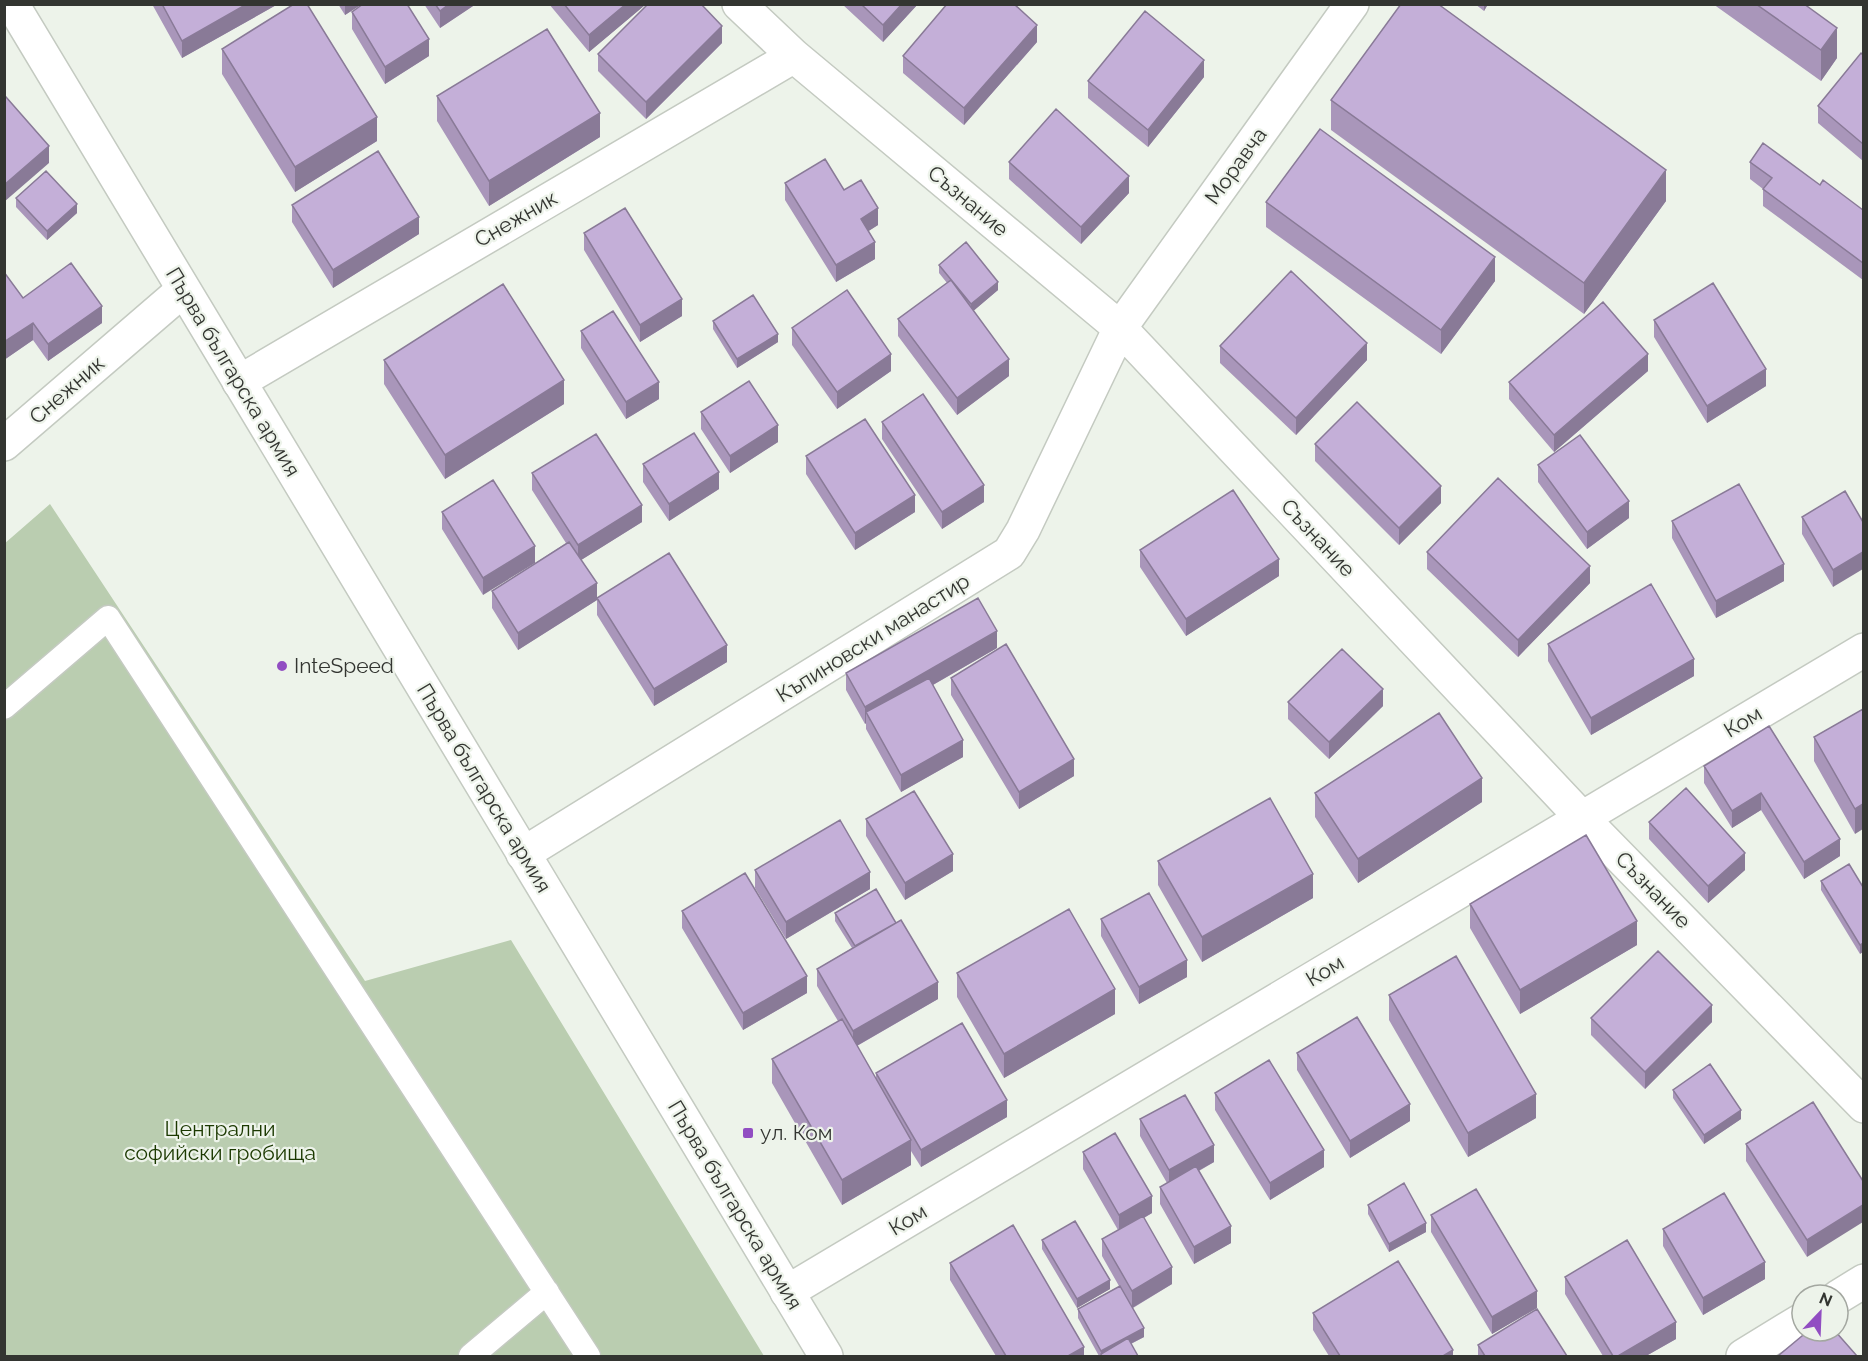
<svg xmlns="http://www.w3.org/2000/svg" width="1868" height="1361" font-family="Raleway,sans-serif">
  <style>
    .green { fill: #bacdb0 }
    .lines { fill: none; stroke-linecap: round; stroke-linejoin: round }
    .service-casing { stroke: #c4cac1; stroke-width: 27 }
    .minor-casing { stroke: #c4cac1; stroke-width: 36 }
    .tertiary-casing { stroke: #c4cac1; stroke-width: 36 }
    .service { stroke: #fff; stroke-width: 24 }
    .minor { stroke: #fff; stroke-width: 33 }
    .tertiary { stroke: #fff; stroke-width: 33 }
    .wall { fill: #a996ba }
    .shaded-wall { fill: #897a97 }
    .building { fill: #c4afd8; stroke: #897a97; stroke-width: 1.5 }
    .poi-dot { fill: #914dc2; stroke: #edf3ea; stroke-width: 2 }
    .labels { text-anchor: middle; stroke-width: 4.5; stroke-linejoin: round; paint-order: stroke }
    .street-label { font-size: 21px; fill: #333531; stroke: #edf3ea }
    .poi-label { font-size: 21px; fill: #333531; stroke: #edf3ea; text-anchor: start }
    .park-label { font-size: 21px; fill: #1b3900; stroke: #edf3ea }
  </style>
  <rect width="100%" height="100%" fill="#edf3ea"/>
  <path class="green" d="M50,504l315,477 146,-41 253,416h-759l-1,-812z"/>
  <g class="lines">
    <defs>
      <path id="service" d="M4,707l104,-89 480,738
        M471,1356l76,-64"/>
      <path id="minor" d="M739,4l55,52 326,272 462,490 282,288
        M239,382l555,-326
        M4,444l179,-154
        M523,854l486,-301 14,-23 97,-202 232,-324
        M787,1292l1077,-642
        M1838,1297l26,-16
        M1743,1356l59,-36"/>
      <path id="tertiary" d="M12,4l814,1352"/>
    </defs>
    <use href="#service" class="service-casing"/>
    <use href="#minor" class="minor-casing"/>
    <use href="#tertiary" class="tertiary-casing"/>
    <use href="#service" class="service"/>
    <use href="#minor" class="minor"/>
    <use href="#tertiary" class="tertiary"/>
  </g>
  <path class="wall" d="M152,4h126l-96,54z
    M338,4h24l-17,11z
    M424,4h52l-36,24z
    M549,4h96v1l-56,47z
    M842,4h76l-35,38z
    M1475,4h13l-4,7z
    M1713,4h91l33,54 -16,23z
    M352,12l77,44 -44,28 -33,-55z
    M1037,42l-73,83 -61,-52v-17z
    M722,43l-76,76 -48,-48v-17z
    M222,49l155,92 -82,51 -73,-118z
    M1863,55v106l-45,-38v-17z
    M1204,77l-56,70 -60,-49v-17z
    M437,96l163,41 -111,69 -52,-85z
    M1331,100l335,101 -82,113 -253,-184z
    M1009,162l120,31 -48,51 -72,-65z
    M1750,162l70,23 43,25v70l-100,-74v-17l-13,-10z
    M785,183l59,7 34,35 -10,6 7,28 -39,23 -51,-82z
    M16,198l61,15 -30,27 -31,-33z
    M1266,202l229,79 -54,73 -175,-127z
    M292,205l127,29 -86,54 -41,-66z
    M584,233l98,83 -42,26 -56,-92z
    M939,265l59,25 -25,21 36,65 -52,39 -59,-79v-17l49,-36 -8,-10z
    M4,272l19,26 79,25 -54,38 -15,-21 -29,20z
    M1654,320l112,66 -59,37 -53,-86z
    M713,321l65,21 -41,26 -24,-39z
    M792,328l99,43 -54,38 -45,-64z
    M581,331l78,68 -33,20 -45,-71z
    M1220,346l147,14 -71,75 -76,-72z
    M384,360l180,44 -119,75 -61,-95z
    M1648,371l-94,81 -45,-53v-17z
    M701,412l77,30 -48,31 -29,-44z
    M882,422l102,80 -42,27 -60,-90z
    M1315,444l126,59 -42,42 -84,-84z
    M806,456l109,56 -60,38 -49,-76z
    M643,464l76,25 -50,32 -26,-39z
    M1538,465l91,53 -42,31 -49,-67z
    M532,473l110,49 -61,38 16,37 130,65 -73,44 -57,-91v-15l-79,50 -26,-42v-17l74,-48 -34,-53z
    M493,480l-10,115 -41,-66v-17z
    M1845,491l-12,96 -31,-53v-17z
    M1672,521l112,60 -68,37 -44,-80z
    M1140,550l139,26 -93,60 -46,-69z
    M1427,552l163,31 -72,74 -91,-88z
    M1548,644l146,32 -103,59 -43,-74z
    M997,648l-64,37 30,72 -62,35 -35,-63v-6l-1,1 -19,-34v-17z
    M951,678l123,98 -55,33 -68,-114z
    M1288,702l95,4 -54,53 -41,-40z
    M1863,709l-8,125 -41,-73v-24z
    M1769,726l71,130 -36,23 -43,-69 -29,18 -28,-45v-17z
    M1315,793l167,9 -124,81 -43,-66z
    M866,819l87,52 -48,29 -39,-64z
    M1649,822l96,48 -37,33 -59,-64z
    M1158,861l155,37 -111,64 -44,-77z
    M755,870l115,19 -84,50 -31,-51z
    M1821,881l42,6 -3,67 -39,-64z
    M1470,904l167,41 -117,69 -50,-86z
    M682,911l125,82 -64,37 -61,-102z
    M835,913l103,86 -81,47 19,33v-6l131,44 -86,50 -10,-16v14l-69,40 -70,-122v-24l66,-38 -21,-35v-17l35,-21 -17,-27z
    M1101,919l86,58 -48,27 -38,-68z
    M957,973l158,41 -111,64 -47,-81z
    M1389,995l147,123 -68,39 -79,-137z
    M1591,1018l121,4 -67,67 -54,-54z
    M1297,1053l113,68 -60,37 -53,-88z
    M1673,1090l68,29 -37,25 -31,-46z
    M1215,1093l109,74 -54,33 -55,-90z
    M1813,1102l-6,155 -61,-96v-17z
    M1140,1119l74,43 -15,9 32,72 -37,21 -34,-60v-17l7,-4 -27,-47z
    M1083,1152l69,61 -8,5 28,66 -39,24 11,29 -13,7 7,12h-39l-21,-38v-9l41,-23 -17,-30v-17l16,-9 -35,-61z
    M1368,1205l58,27 -37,20 -21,-38z
    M1431,1215l106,93 -45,26 -61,-102z
    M1663,1229l102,50 -62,36 -40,-69z
    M1042,1240l68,49 -33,19 -35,-59z
    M950,1263l134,93h-88l-46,-76z
    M1565,1277l111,62 -30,17h-43l-38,-62z
    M1313,1313l140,43h-124l-16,-26z
    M1478,1345l89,11h-89z"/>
  <path class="shaded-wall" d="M247,4h31l-96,54v-17z
    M345,4h17l-17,11z
    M449,4h27l-36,24v-17z
    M626,4l19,1 -56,47v-17z
    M902,4h16l-35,38v-17z
    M1484,4h4l-4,7z
    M1037,25v17l-73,83v-17z
    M722,26v17l-76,76v-17z
    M1837,28v30l-16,23v-31z
    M429,39v17l-44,28v-17z
    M1204,60v17l-56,70v-17z
    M600,113v24l-111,69v-25z
    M377,117v24l-82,51v-25z
    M49,146v17l-45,39v-17z
    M1666,170v31l-82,113v-31z
    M1129,176v17l-48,51v-17z
    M77,204v9l-30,27v-9z
    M878,208v17l-17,11v-17z
    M419,217v17l-86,54v-18z
    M875,242v17l-39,23v-17z
    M1495,257v24l-54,73v-24z
    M998,282v8l-27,23v-9z
    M682,299v17l-42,26v-17z
    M102,306v17l-54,38v-17z
    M33,323v17l-29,20v-18z
    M778,334v8l-41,26v-9z
    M1367,343v17l-71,75v-17z
    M891,354v17l-54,38v-17z
    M1648,354v17l-94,81v-17z
    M1009,359v17l-52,39v-17z
    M1766,369v17l-59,37v-17z
    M564,380v24l-119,75v-24z
    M659,382v17l-33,20v-17z
    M778,425v17l-48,31v-17z
    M719,472v17l-50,32v-17z
    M984,485v17l-42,27v-17z
    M1441,486v17l-42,42v-17z
    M915,495v17l-60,38v-17z
    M1629,501v17l-42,31v-17z
    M642,505v17l-64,40v-17z
    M535,546v17l-52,32v-17z
    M1863,552v17l-30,18v-17z
    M1279,559v17l-93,60v-17z
    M1784,564v17l-68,37v-17z
    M1590,566v17l-72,74v-17z
    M597,583v17l-79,50v-17z
    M997,631v17l-127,73 -4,-9v11l-1,1v-17z
    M727,645v17l-73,44v-17z
    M1694,659v17l-103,59v-17z
    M1383,689v17l-54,53v-17z
    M963,740v17l-62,35v-17z
    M1074,759v17l-55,33v-17z
    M1482,778v24l-124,81v-24z
    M1761,793v17l-29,18v-17z
    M1863,804v25l-8,5v-25z
    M1840,839v17l-36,23v-17z
    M1745,853v17l-37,33v-17z
    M953,854v17l-48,29v-17z
    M870,872v17l-84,50v-17z
    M1313,874v24l-111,64v-25z
    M1637,921v24l-117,69v-24z
    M1863,943v9l-3,2v-9z
    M1187,960v17l-48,27v-17z
    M807,976v17l-64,37v-17z
    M938,982v17l-85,49v-17z
    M1115,989v25l-111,64v-24z
    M1712,1005v17l-67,67v-17z
    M1536,1094v24l-68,39v-24z
    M1007,1100v17l-86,50v-17z
    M1410,1104v17l-60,37v-17z
    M1741,1110v9l-37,25v-9z
    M911,1140v25l-69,40v-25z
    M1214,1145v17l-45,25v-17z
    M1324,1150v17l-54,33v-17z
    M1152,1196v17l-33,19v-17z
    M1863,1205v17l-56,35v-17z
    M1426,1223v9l-37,20v-8z
    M1231,1226v17l-37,21v-17z
    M1765,1262v17l-62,36v-17z
    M1172,1267v17l-40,24v-17z
    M1110,1280v9l-33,19v-9z
    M1537,1291v17l-45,26v-17z
    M1676,1322v17l-30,17h-28z
    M1144,1328v9l-38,19 -5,-2v2v-5z
    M1084,1347v9h-16z
    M1453,1350v6h-10z"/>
  <path class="building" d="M162,4h85l-65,37z
    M294,4h13l70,113 -82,50 -73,-118z
    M363,4h44l22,35 -44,28 -33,-55z
    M435,4h14l-9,7z
    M564,4h62l-37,31z
    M648,4h53l21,22 -76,76 -48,-48z
    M861,4h41l-19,21z
    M947,4h67l23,21 -73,83 -61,-52z
    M1401,4h37l228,166 -82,113 -253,-183z
    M1756,4h48l33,24 -16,22z
    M1145,11l59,49 -56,70 -60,-49z
    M547,29l53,84 -111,68 -52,-85z
    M1861,53l2,2v89l-45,-38z
    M6,97l43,49 -45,39v-87z
    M1056,109l73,67 -48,51 -72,-65z
    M1320,129l175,128 -54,73 -175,-128z
    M1763,143l57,42 3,-5 40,30v53l-100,-74 9,-11 -22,-16z
    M378,151l41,66 -86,53 -41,-65z
    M825,159l19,31 17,-10 17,28 -17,11 14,23 -39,23 -51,-82z
    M46,171l31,33 -30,27 -31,-33z
    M625,208l57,91 -42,26 -56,-92z
    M966,242l32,40 -27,22 -32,-39z
    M71,263l31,43 -54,38 -15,-21 -29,19v-70l19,26z
    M1291,271l76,72 -71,75 -76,-72z
    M951,280l58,79 -52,39 -59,-79z
    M1713,283l53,86 -59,37 -53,-86z
    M503,284l61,96 -119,75 -61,-95z
    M847,290l44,64 -54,38 -45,-64z
    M753,295l25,39 -41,25 -24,-38z
    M1603,302l45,52 -94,81 -45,-53z
    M613,311l46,71 -33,20 -45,-71z
    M749,381l29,44 -48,31 -29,-44z
    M923,394l61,91 -42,27 -60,-90z
    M1357,402l84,84 -42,42 -84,-84z
    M865,419l50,76 -60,38 -49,-77z
    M694,433l25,39 -50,32 -26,-40z
    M596,434l46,71 -64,40 -46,-72z
    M1580,435l49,66 -42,31 -49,-67z
    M1498,478l92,88 -72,74 -91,-88z
    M493,480l42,66 -52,32 -41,-66z
    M1739,484l45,80 -68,37 -44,-80z
    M1233,490l46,69 -93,60 -46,-69z
    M1845,491l18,31v30l-30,18 -31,-53z
    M569,542l28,41 -79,50 -26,-42z
    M669,553l58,92 -73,44 -57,-91z
    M1651,584l43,75 -103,59 -43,-74z
    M978,598l19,33 -132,76 -19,-34z
    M1006,644l68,115 -55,33 -68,-114z
    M1342,649l41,40 -54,53 -41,-40z
    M929,678l34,62 -62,35 -35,-63z
    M1863,709v95l-8,5 -41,-72z
    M1439,713l43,65 -124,81 -43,-66z
    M1769,726l71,113 -36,23 -43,-69 -29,18 -28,-45z
    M1686,788l59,65 -37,33 -59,-64z
    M914,791l39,63 -48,29 -39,-64z
    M1270,798l43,76 -111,63 -44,-76z
    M840,820l30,52 -84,50 -31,-52z
    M1586,835l51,86 -117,69 -50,-86z
    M1849,864l14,23v56l-3,2 -39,-64z
    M745,873l62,103 -64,37 -61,-102z
    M876,889l20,34 -41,23 -20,-33z
    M1149,893l38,67 -48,27 -38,-68z
    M1069,909l46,80 -111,65 -47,-81z
    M901,920l37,62 -85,49 -36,-62z
    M1658,951l54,54 -67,67 -54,-54z
    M1456,956l80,138 -68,39 -79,-138z
    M1357,1017l53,87 -60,37 -53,-88z
    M842,1019l69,121 -69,40 -70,-121z
    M962,1023l45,77 -86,50 -45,-77z
    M1269,1060l55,90 -54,33 -55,-90z
    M1710,1064l31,46 -37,25 -31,-45z
    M1185,1095l29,50 -45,25 -29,-51z
    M1813,1102l50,79v24l-56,35 -61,-96z
    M1115,1133l37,63 -33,19 -36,-63z
    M1196,1166l35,60 -37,21 -34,-60z
    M1404,1183l22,40 -37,21 -21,-39z
    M1476,1189l61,102 -45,26 -61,-102z
    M1724,1193l41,69 -62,36 -40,-69z
    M1143,1216l29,51 -40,24 -30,-52z
    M1075,1221l35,59 -33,19 -35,-59z
    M1013,1225l71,122 -16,9h-62l-56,-93z
    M1627,1240l49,82 -58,34h-5l-48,-79z
    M1398,1261l55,89 -10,6h-103l-27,-43z
    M1120,1286l24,42 -43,23 -23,-42z
    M1537,1309l30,47h-82l-7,-11z
    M1808,1331h27l22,25h-79z
    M1128,1338l10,18h-36l-1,-2z"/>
  <g class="poi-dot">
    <circle cx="282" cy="666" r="6"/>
    <rect x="742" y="1127" width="12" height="12" rx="3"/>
  </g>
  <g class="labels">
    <g class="street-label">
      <text transform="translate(1236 166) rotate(-54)" y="7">Моравча</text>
      <text transform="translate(968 201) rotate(40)" y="7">Съзнание</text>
      <text transform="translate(516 219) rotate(-30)" y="7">Снежник</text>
      <text transform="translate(233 372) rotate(59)" y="7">Първа българска армия</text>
      <text transform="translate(67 390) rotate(-41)" y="7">Снежник</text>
      <text transform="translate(1318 538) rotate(47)" y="7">Съзнание</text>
      <text transform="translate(873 638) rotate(-32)" y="7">Къпиновски манастир</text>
      <text transform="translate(1743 722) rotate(-31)" y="7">Ком</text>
      <text transform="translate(484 788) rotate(59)" y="7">Първа българска армия</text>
      <text transform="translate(1653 890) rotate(46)" y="7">Съзнание</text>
      <text transform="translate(1325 971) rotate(-31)" y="7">Ком</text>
      <text transform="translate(735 1205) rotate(59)" y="7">Първа българска армия</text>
      <text transform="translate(908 1220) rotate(-31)" y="7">Ком</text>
    </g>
    <g class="poi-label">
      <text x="294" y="673">InteSpeed</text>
      <text x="760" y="1140">ул. Ком</text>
    </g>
    <g class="park-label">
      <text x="220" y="1136">Централни<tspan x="220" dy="24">софийски гробища</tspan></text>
    </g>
  </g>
  <rect width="1868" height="1361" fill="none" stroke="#333531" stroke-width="12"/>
  <g transform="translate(1820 1313) rotate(23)"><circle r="28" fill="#edf3ea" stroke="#a3a7a0" stroke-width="1.5"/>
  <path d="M0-4.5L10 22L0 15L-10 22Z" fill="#914dc2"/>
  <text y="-9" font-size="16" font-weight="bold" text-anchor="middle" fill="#333531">N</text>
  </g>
</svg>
